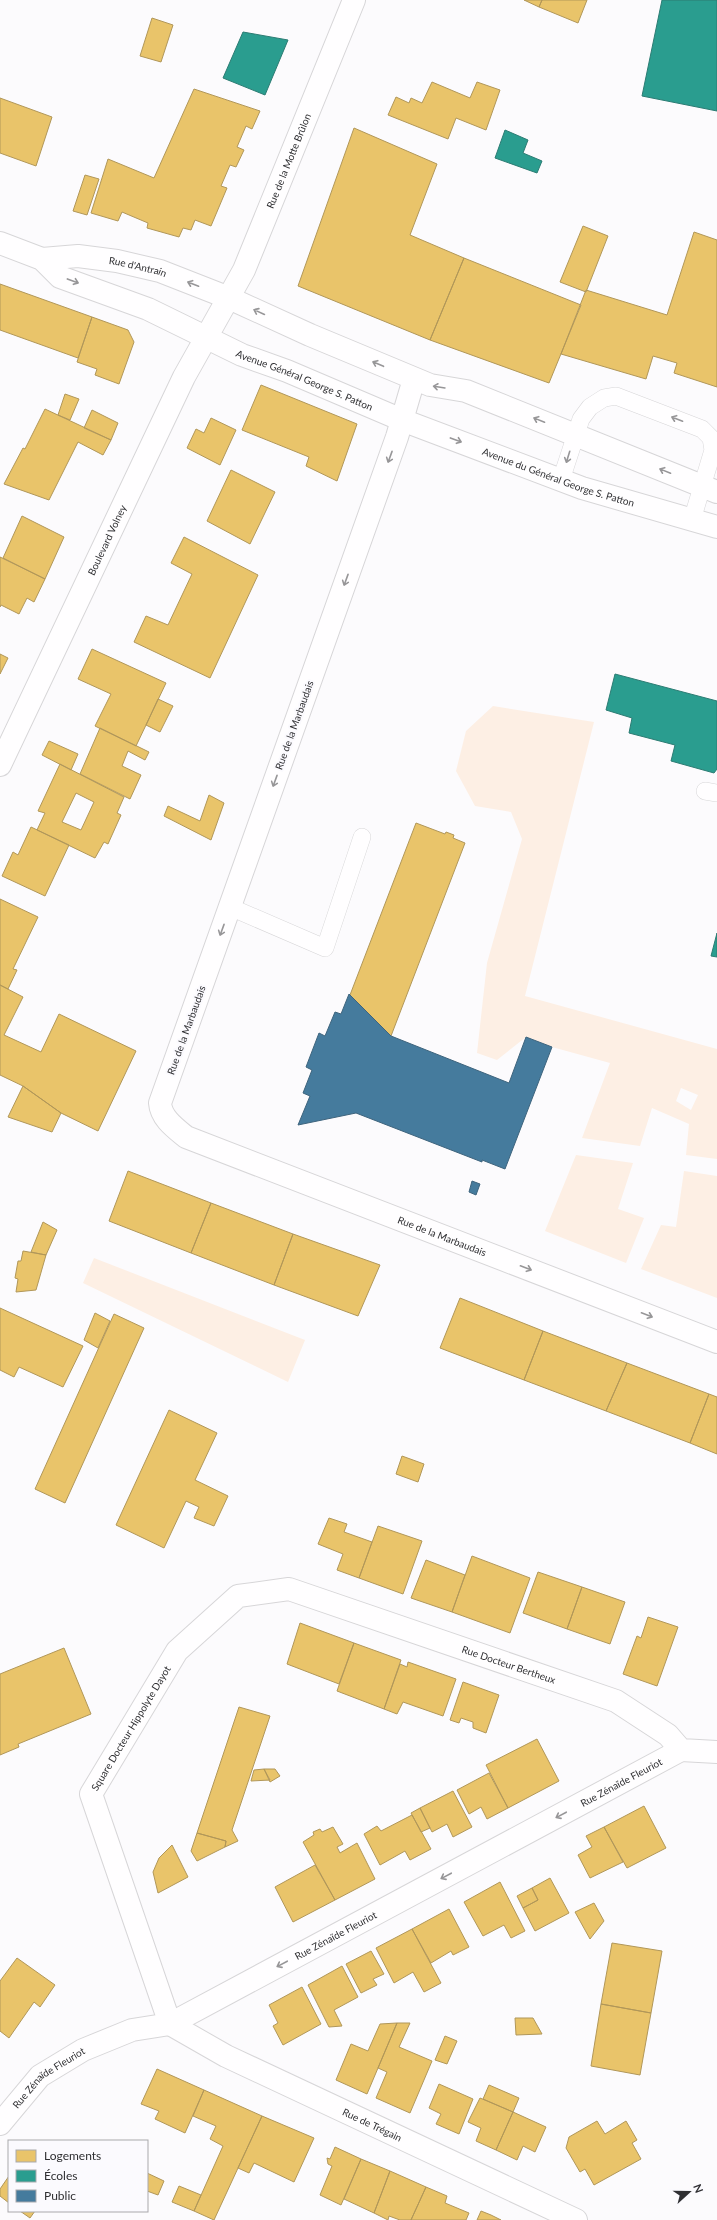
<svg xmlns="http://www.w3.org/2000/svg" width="717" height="2220" font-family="Lato,sans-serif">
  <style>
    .green { fill: #fdefe4; fill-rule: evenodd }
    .homes { fill: #e9c46a; stroke: #b19759; fill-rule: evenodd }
    .schools { fill: #2a9d8f; stroke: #2c7c73 }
    .public { fill: #457b9d; stroke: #3e647d }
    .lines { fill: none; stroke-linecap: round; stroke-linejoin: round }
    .lane-casing { stroke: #d7d6d8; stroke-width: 18 }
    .street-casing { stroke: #d7d6d8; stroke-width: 24 }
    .secondary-casing { stroke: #d7d6d8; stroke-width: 24 }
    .lane { stroke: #fffeff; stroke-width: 17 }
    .street { stroke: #fffeff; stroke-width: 22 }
    .secondary { stroke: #fffeff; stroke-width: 22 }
    .oneway { stroke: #979698 }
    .labels { text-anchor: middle; stroke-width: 4; stroke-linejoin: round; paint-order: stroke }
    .street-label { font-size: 10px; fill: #2f2f32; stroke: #fbfafe }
  </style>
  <rect width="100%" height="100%" fill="#fcfbfd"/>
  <path class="green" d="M493,706l101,16 -69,274 192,53v110l-31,-4 3,-31 -37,-16 -12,38 -58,-8 28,-75 -58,-16 -26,-10 -29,23 -20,-7 10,-90 35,-124 -11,-27 -36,-6 -19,-35 10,-40zM681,1088l17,7 -7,15 -15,-9z
    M576,1155l57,8 -15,46 26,9 -18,45 -81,-32z
    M684,1171l33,5v122l-76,-29 20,-44 15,2z
    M94,1258l211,82 -17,42 -205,-99z"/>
  <path class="homes" d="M524,0h18l-3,7z
    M542,0h45l-9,23 -39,-16z
    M152,18l21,7 -12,37 -21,-6z
    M432,82l38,16 7,-16 23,8 -14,40 -30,-12 -8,21 -60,-24 8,-18 13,6 2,-5 11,5z
    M194,89l66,22 -8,18 -6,-3 -9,21 7,3 -8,17 -6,-2 -9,21 6,2 -16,38 -16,-6 -4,10 -8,-2 -4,9 -32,-9 1,-5 -26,-11 -4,9 -27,-8 17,-54 46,19z
    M0,98l52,19 -16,49 -36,-13z
    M354,128l83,36 -27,71 54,23 -34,82 -132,-54z
    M85,175l14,4 -12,36 -14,-4z
    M583,226l25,10 -22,56 -26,-10z
    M694,232l23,8v147l-43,-14 3,-10 -24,-7 -7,23 -85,-25 25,-64 81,25z
    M464,258l117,47 -32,78 -119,-43z
    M0,284l92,33 -14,41 -78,-28z
    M92,317l36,13 6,12 -15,42 -24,-9 2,-6 -20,-7z
    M261,385l96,39 -20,57 -31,-15 3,-9 -67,-27z
    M65,394l14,5 -9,21 -12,-5z
    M45,409l66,31 -8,15 -25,-13 -29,58 -45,-16 19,-36 2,1z
    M92,410l26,13 -7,17 -27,-12z
    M211,418l25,12 -16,35 -33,-17 9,-19 8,4z
    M231,470l44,22 -25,52 -43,-23z
    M22,516l42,21 -19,42 -42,-21z
    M184,537l74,38 -48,103 -76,-36 12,-26 22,9 24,-51 -21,-11z
    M0,557l45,22 -11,23 -7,-4 -8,16 -18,-9 -1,2z
    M92,649l74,34 -30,63 -41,-20 16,-32 -33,-15z
    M0,654l8,4 -8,16z
    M158,699l15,7 -13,26 -14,-7z
    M100,728l49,24 -4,8 -17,-9 -6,15 19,9 -11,24 -50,-25z
    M49,741l29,13 -7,16 -29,-15z
    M60,764l64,33 -7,16 4,2 -13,29 -4,-2 -9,16 -58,-28 8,-17 -7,-2zM76,793l18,9 -13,28 -19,-8z
    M209,795l15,8 -13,37 -47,-24 4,-10 32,15z
    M416,823l29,11 1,-2 8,3 -1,3 12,5 -74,193 -41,-41z
    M31,827l38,18 -24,51 -43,-20 11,-24 5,3z
    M0,899l38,18 -25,52 4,1 -9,19 -8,-4z
    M0,985l23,12 -19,38 37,17 18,-38 77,37 -38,80 -37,-18 -38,-27 -23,-11z
    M23,1086l38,27 -9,19 -44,-15z
    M128,1171l83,32 -20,50 -82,-32z
    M211,1203l82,31 -19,51 -83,-32z
    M43,1222l14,8 -11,25 -15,-3z
    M293,1234l87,31 -22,51 -84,-31z
    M23,1251l23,4 -10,35 -20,2 2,-13 -3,-1 3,-17h3z
    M460,1298l83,33 -19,49 -84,-32z
    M0,1308l83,38 -20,41 -44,-20 -5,10 -14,-7z
    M95,1313l15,8 -12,27 -14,-8z
    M114,1314l30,14 -79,175 -30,-14z
    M543,1331l84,32 -21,48 -82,-31z
    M627,1363l82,31 -19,49 -84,-32z
    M709,1394l8,3v57l-27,-11z
    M169,1410l48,23 -22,47 33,16 -14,30 -20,-8 5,-11 -13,-6 -22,47 -48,-23z
    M402,1456l22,8 -6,18 -22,-8z
    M329,1518l18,6 -3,8 28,10 -13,36 -22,-8 6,-16 -25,-10z
    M378,1526l44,15 -19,53 -44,-16z
    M472,1556l58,22 -20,55 -58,-21z
    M426,1560l39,15 -13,37 -41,-14z
    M538,1572l44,15 -15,42 -44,-16z
    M582,1587l43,15 -15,42 -43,-15z
    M648,1617l30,10 -21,59 -34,-12 14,-38 4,2z
    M300,1623l54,20 -15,41 -52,-20z
    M354,1643l47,17 -17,49 -47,-18z
    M64,1648l27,66 -73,30 1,3 -19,8v-81z
    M408,1662l48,17 -13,37 -40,-14 -6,12 -13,-5 16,-45 7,3z
    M463,1682l36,13 -13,38 -13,-5v-6l-12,-4 -2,5 -9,-3z
    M239,1707l31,9 -38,114 6,11 -13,6 1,-6 -29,-8z
    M537,1739l22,42 -51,27 -22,-43z
    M264,1769h11l5,7 -10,6z
    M264,1769l6,11 -19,1 3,-11z
    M489,1773l19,35 -21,11 -6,-12 -12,7 -12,-24z
    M453,1791l19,36 -19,10 -6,-13 -15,8 -12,-24z
    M644,1806l22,42 -39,20 -23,-41z
    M420,1808l10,20 -9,4 -10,-19z
    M412,1815l19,34 -21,11 -5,-9 -25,14 -16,-31 13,-8 4,5z
    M333,1827l10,17 -6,3 3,6 17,-10 18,36 -40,21 -32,-58 11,-7 -1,-3 7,-3 2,3z
    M604,1827l19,35 -33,16 -12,-23 14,-8 -6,-11z
    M197,1833l29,8 -1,6 -28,14 -6,-10z
    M172,1845l16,32 -30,16 -5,-21 6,-14z
    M315,1865l20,35 -42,22 -18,-35z
    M550,1878l19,35 -34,18 -12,-23 15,-8 -6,-12z
    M500,1882l25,49 -14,7 -7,-13 -21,11 -19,-34z
    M532,1888l6,12 -15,8 -6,-12z
    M594,1903l10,18 -14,18 -15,-27z
    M449,1909l20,38 -16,8 -2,-4 -20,12 -19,-34z
    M412,1929l29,54 -17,9 -11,-20 -19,11 -18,-35z
    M612,1943l50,8 -11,62 -50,-9z
    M371,1951l13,23 -11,5 4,6 -16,8 -15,-29z
    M17,1958l38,27 -15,22 -6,-5 -25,36 -9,-7v-50z
    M342,1966l16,31 -24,13 8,16 -13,1 -21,-42z
    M302,1987l19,37 -38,21 -10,-19 5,-3 -9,-18z
    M601,2004l50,9 -11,62 -49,-9z
    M515,2018h18l9,16 -26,1z
    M397,2023h13l-11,24 33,14 -22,52 -34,-15 11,-26 -9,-4z
    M397,2023l-30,71 -31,-14 15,-36 17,7 12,-27z
    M445,2036l12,5 -10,23 -12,-4z
    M157,2069l47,21 -19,43 -30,-14 4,-8 -18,-7z
    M439,2084l34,15 -14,35 -23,-10 5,-10 -12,-6z
    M489,2085l30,13 -6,14 -30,-13z
    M204,2090l58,26 -48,104 -20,-9 29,-65 -13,-7 6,-13 -23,-10z
    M480,2098l33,14 -17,38 -20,-9 5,-13 -13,-6z
    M513,2112l33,15 -11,25 -12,-6 -6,14 -21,-10z
    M262,2116l52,22 -20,44 -40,-19 -5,10 -11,-5z
    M597,2121l8,13 21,-13 11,19 -5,3 9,16 -47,26 -9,-16 -5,3 -14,-24 3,-11z
    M335,2147l26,12 -20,46 -21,-10 12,-29 -4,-2 -1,-6 3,1z
    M361,2159l29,12 -16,42 -30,-14z
    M390,2171l36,16 -15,33h-11l-11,-4 -1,4 -14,-7z
    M147,2173l17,8 -6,14 -11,-4z
    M9,2176v27l-9,-7v-7z
    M179,2186l22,9 -7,16 -22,-9z
    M426,2187l21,9 -2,7 24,10 -3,7h-55z
    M20,2211h15l-5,7z
    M481,2211l10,4 10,5h-24z"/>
  <path class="schools" d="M662,0h55v111l-75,-15z
    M243,32l45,8 -23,55 -42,-17z
    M505,130l23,10 -5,13 19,8 -5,12 -42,-15z
    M615,674l102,27v68l-3,4 -43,-12 4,-16 -46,-12 3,-15 -26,-8z
    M717,933v24l-6,-1z"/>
  <path class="public" d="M349,994l42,42 118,47 17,-46 26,10 -47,122 -23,-9v2l-126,-49 -58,12 12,-29 -7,-3 9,-23 -6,-3 13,-34 6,3 10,-24 6,2z
    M472,1181l8,3 -4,11 -7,-3z"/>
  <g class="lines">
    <defs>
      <path id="lane" d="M561,480l20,-61 9,-12 14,-9 12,-2 86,33 9,9 2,12 -21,70
        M705,791l12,2
        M230,907l95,41 37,-111"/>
      <g id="street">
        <path id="s1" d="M414,379l-17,58 -237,666c1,15 15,25 26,34l531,205"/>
        <path id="s2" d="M170,2024l-79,-230 86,-143 61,-55 51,-7 327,112 52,34 13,15 36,2"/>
        <path id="s3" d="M170,2024l56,32 350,164"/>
        <path id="s4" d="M0,2124l40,-48 43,-26 49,-20 38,-6 511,-274"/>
      </g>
      <g id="secondary">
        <path id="s5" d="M0,243l42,16 18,18 88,32 94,46 45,16 115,49 180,68 135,39"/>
        <path id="s6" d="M42,259l36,-3 39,5 43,10 69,27 81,37 120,50 36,6 251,101"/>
        <path id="s7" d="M0,765l184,-388 60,-107 110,-270"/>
      </g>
    </defs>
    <use href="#lane" class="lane-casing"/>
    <use href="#street" class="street-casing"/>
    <use href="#secondary" class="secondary-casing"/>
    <use href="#lane" class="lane"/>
    <use href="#street" class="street"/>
    <use href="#secondary" class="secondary"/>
  </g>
  <defs><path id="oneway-shaft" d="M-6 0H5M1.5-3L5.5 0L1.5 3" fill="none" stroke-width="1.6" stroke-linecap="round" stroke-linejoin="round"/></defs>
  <g class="oneway">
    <use href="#oneway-shaft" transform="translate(73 281) rotate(20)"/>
    <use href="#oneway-shaft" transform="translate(193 284) rotate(-159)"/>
    <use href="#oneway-shaft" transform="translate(259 312) rotate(-155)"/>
    <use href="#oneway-shaft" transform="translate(378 364) rotate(-157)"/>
    <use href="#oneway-shaft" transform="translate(439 387) rotate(-171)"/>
    <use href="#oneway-shaft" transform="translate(677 419) rotate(-159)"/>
    <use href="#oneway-shaft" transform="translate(539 420) rotate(-158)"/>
    <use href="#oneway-shaft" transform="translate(456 440) rotate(20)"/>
    <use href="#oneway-shaft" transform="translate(390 457) rotate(110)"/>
    <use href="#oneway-shaft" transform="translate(568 457) rotate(107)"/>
    <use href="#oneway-shaft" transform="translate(665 471) rotate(-158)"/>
    <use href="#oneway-shaft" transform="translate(346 580) rotate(110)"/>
    <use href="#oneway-shaft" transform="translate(275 781) rotate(110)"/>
    <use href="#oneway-shaft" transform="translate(222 930) rotate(110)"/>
    <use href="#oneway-shaft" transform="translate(526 1268) rotate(21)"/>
    <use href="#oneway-shaft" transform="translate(647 1315) rotate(21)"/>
    <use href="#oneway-shaft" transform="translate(561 1815) rotate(152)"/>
    <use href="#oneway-shaft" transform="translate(446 1876) rotate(152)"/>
    <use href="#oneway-shaft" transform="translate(282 1964) rotate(152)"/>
  </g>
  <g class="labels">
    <g class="street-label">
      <text dy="4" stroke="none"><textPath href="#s7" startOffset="670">Rue de la Motte Brûlon</textPath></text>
      <text dy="4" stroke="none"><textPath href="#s6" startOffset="97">Rue d'Antrain</textPath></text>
      <text dy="4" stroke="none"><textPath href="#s5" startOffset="336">Avenue Général George S. Patton</textPath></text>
      <text dy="4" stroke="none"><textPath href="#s5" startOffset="608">Avenue du Général George S. Patton</textPath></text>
      <text dy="4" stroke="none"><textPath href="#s7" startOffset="249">Boulevard Volney</textPath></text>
      <text transform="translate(294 725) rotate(-70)" y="4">Rue de la Marbaudais</text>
      <text transform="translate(186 1030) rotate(-70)" y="4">Rue de la Marbaudais</text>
      <text dy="4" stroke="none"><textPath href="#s1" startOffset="1086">Rue de la Marbaudais</textPath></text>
      <text dy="4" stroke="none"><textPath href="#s2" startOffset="776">Rue Docteur Bertheux</textPath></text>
      <text dy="4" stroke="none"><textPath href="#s2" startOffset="320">Square Docteur Hippolyte Dayot</textPath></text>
      <text dy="4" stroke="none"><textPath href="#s4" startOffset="716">Rue Zénaïde Fleuriot</textPath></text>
      <text dy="4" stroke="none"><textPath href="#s4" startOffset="392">Rue Zénaïde Fleuriot</textPath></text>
      <text dy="4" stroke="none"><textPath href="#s4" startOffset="68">Rue Zénaïde Fleuriot</textPath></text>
      <text dy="4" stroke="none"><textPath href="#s3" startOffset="226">Rue de Trégain</textPath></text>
    </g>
  </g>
  <rect x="8" y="2140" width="140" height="72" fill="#fbfafe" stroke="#a9a9ac"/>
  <rect x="16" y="2150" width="20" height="12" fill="#e9c46a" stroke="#a9a9ac"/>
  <text x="44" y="2160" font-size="12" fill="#2f2f32">Logements</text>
  <rect x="16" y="2170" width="20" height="12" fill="#2a9d8f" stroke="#a9a9ac"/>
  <text x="44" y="2180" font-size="12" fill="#2f2f32">Écoles</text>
  <rect x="16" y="2190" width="20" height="12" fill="#457b9d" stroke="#a9a9ac"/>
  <text x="44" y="2200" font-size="12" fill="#2f2f32">Public</text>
  <g transform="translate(689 2192) rotate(69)" stroke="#fbfafe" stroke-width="3" paint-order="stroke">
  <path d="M0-3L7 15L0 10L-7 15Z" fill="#2f2f32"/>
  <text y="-6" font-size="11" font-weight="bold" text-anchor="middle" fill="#2f2f32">N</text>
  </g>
</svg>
